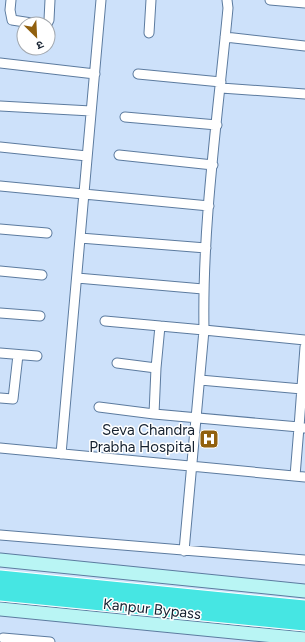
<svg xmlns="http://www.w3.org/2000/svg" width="305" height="642" font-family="Figtree,'Noto Sans Devanagari',sans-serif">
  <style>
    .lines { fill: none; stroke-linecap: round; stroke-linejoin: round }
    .minor-casing { stroke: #5c7b9f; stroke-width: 11 }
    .secondary-casing { stroke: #5c7b9f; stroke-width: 15 }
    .trunk-casing { stroke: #fff; stroke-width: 17 }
    .minor { stroke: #fff; stroke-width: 9 }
    .secondary { stroke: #b9f5f4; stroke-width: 13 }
    .trunk { stroke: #46e6e3; stroke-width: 15 }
    .labels { text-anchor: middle; stroke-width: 3; stroke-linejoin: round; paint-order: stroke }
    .poi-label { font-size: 15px; fill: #152130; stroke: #fff; text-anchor: end }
    .street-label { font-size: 15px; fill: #152130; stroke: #fff }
  </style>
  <rect width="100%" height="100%" fill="#cde1fa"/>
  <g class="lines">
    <defs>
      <path id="minor" d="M11,0l-1,10 2,10 26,4
        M270,0l35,3
        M47,24l2,-4 1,-20
        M149,33l2,-33
        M225,37l80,9
        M0,63l95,11
        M138,74l83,8
        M221,88l84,6
        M0,106l91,5
        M125,117l92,8
        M0,147l87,9
        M119,155l94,10
        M0,186l209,20
        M0,229l47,4
        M80,238l126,10
        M0,271l42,4
        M77,278l126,11
        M0,313l40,3
        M105,321l99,9c-2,-107 14,-215 24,-322l-1,-8
        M0,353l37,3
        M117,363l39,5 -2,46 145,13 6,-80
        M156,368l4,-42
        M200,380l102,9
        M0,398l13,1 5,-44
        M99,407l55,7
        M0,448l305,29
        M61,454l40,-454
        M295,476l4,-49 5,1
        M0,535l305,25
        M184,551l20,-221 101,10
        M3,638l47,4"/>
      <path id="secondary" d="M0,560l305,31
        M0,609l305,30"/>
      <path id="trunk" d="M0,578l305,30
        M0,593l305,30"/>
    </defs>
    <use href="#minor" class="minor-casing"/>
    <use href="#secondary" class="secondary-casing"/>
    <use href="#trunk" class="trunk-casing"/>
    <use href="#minor" class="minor"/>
    <use href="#secondary" class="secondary"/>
    <use href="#trunk" class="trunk"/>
  </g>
  <defs>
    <symbol id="hospital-square" viewBox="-11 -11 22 22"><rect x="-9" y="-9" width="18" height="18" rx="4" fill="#91600e" stroke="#fff"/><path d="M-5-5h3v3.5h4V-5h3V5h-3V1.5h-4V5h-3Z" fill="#fff"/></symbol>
  </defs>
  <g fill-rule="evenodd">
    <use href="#hospital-square" x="198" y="428" width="22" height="22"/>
  </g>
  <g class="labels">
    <g class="poi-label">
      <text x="195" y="435">Seva Chandra<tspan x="195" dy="17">Prabha Hospital</tspan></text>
    </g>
    <g class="street-label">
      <text transform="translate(152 609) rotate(6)" y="5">Kanpur Bypass</text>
    </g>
  </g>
  <g transform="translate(36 36) rotate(156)"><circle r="19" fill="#ffffff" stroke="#a1a6ac"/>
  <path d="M0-3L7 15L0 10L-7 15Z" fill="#91600e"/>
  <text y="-6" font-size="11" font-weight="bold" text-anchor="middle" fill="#152130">उ</text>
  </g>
</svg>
